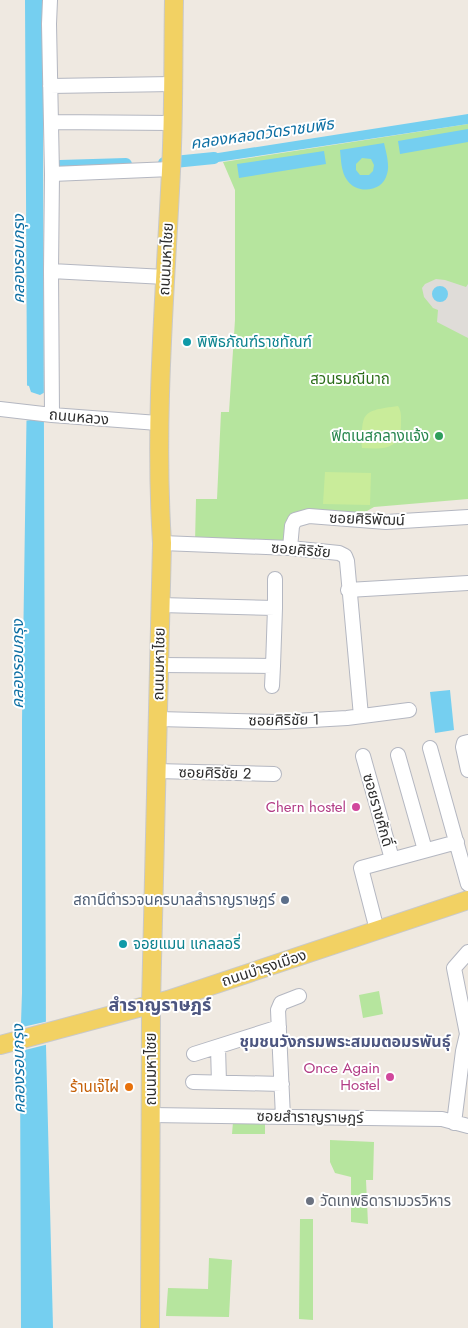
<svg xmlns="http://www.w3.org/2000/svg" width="468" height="1328" font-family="Jost,'Noto Sans Thai',sans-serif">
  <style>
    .green { fill: #b6e59e }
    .pitch { fill: #c9ec9a }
    .plaza { fill: #dfdcd8 }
    .water { fill: #75cff0; fill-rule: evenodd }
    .pier { fill: #efe9e1 }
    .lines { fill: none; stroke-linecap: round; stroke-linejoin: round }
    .canal { stroke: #75cff0; stroke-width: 12 }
    .minor-casing { stroke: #b4b7c1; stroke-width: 16 }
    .major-casing { stroke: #c9c9c9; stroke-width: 20 }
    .minor { stroke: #fff; stroke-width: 14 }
    .major { stroke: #f2d163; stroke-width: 18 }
    .culture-dot { fill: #0f9aa8; stroke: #fff; stroke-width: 2 }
    .leisure-dot { fill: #2e9e5b; stroke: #fff; stroke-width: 2 }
    .hotel-dot { fill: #d1479c; stroke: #fff; stroke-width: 2 }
    .service-dot { fill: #5c6f8a; stroke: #fff; stroke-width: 2 }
    .food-dot { fill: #e8710a; stroke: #fff; stroke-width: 2 }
    .worship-dot { fill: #6b7280; stroke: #fff; stroke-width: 2 }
    .labels { text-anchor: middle; stroke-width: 4; stroke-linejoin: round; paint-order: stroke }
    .street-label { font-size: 15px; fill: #2e2e2e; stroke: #fff }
    .culture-label { font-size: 15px; fill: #0d838f; stroke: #fff; text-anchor: start }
    .park-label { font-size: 15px; fill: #2c6e1b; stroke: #fff }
    .leisure-label { font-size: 15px; fill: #27864d; stroke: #fff; text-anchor: end }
    .hotel-label { font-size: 15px; fill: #b23c85; stroke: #fff; text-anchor: end }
    .service-label { font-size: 15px; fill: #4e5e75; stroke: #fff; text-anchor: end }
    .food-label { font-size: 15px; fill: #c56008; stroke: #fff; text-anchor: end }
    .worship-label { font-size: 15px; fill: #5b616d; stroke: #fff; text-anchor: start }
    .water-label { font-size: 16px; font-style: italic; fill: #0d6fa3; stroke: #fff }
    .neighbourhood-label { font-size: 16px; font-weight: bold; fill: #4d5680; stroke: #fff }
    .quarter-label { font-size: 18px; font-weight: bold; fill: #4d5680; stroke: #fff }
  </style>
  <rect width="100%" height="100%" fill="#efe9e1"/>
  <path class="green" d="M468,124v375l-94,8 -7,4 -72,5 -12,29 -88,-2 1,-44h21l4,-87h8l6,-92v-130l-12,-28z
    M379,991l4,23 -20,4 -4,-23z
    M233,1122h32v12h-33z
    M330,1140l44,2 -1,38h-7l2,44 -17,-2v-45l-16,-4 -5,-11z
    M300,1219h13v101l-14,-1z
    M209,1258l23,2 -3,57 -63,-1 2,-28 40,1z"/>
  <path class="pitch" d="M398,406c4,6 3,13 3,20 -1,25 -20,23 -39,22 0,-36 -1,-37 36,-42z
    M325,472l46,1 -1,32 -47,-1z"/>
  <path class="plaza" d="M436,279l9,1 21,7 2,-3v54l-31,-16 1,-12 -5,-2 -9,-11 -2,-9 3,-4z"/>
  <path class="water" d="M25,0h21l-3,140 3,906 7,282h-32l-1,-275 2,-60v-272l5,-335z
    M468,114v10l-270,41 1,-9z
    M468,129v13l-68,12 -2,-13z
    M384,143c2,9 6,22 3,31 -4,18 -30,21 -40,6 -6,-8 -6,-21 -7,-30zM362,158l9,1 3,6 -1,6 -4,4h-9l-4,-5v-6z
    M324,151l2,13 -87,14 -2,-14z
    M432 294a8 8 0 1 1 16 0a8 8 0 1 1-16 0Z
    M450,690l4,40 -19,3 -5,-41z"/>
  <path class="pier" d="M25,385l4,1 2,6 9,3 7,-4 -1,30 -9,-2 -13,2z
    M49,1021v23l-32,8 1,-24z"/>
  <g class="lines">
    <path class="canal" d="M164,163l50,-5
      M60,166l66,-2"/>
    <defs>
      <path id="minor" d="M50,0l-1,24 3,150 -1,97 1,144
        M50,86l123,-2
        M51,122l121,1
        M52,174l119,-5
        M51,271l114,6
        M0,409l52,6 106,8
        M162,543l128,5 49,5 6,3 2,5 14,155
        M290,548l2,-22 3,-6 14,-4 77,6 82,-5
        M348,590l120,-7
        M275,608v-29
        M159,665l114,1 2,-58 -115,-3
        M272,686l1,-20
        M158,719l119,3 70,-4 62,-8
        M468,742l-4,1 -1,4 5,23
        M430,748l38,136
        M398,755l27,95
        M363,756l29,103
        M156,771l118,3
        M377,930l-16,-62 96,-26
        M218,1047l1,36
        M194,1054l85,-27
        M193,1082l89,2
        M150,1115l292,4 26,7
        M283,1117l-5,-107 3,-7 18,-7
        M454,1123l9,-72 4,-17 -13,-66 14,-16"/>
      <path id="major" d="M0,1045l168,-45 300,-100
        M150,1328l1,-324 11,-461c-8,-124 3,-248 9,-372 3,-57 2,-114 3,-171"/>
    </defs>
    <use href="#minor" class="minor-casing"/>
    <use href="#major" class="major-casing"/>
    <use href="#minor" class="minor"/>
    <use href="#major" class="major"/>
  </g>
  <g class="culture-dot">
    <circle cx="187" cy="342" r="5"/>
    <circle cx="123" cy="944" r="5"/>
  </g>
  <circle class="leisure-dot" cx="439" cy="436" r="5"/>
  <g class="hotel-dot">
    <circle cx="356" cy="807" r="5"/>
    <circle cx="390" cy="1077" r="5"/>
  </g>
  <circle class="service-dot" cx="285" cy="900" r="5"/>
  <circle class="food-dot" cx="129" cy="1087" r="5"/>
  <circle class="worship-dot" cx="310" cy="1201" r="5"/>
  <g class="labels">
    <g class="street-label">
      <text transform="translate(166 259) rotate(-87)" y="5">ถนนมหาไชย</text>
      <text transform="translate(79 417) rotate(5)" y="5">ถนนหลวง</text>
      <text transform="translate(367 519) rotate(2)" y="5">ซอยศิริพัฒน์</text>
      <text transform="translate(301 550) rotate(5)" y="5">ซอยศิริชัย</text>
      <text transform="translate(159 664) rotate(-89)" y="5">ถนนมหาไชย</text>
      <text transform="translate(284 720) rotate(-1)" y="5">ซอยศิริชัย 1</text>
      <text transform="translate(215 773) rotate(1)" y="5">ซอยศิริชัย 2</text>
      <text transform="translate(378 810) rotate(74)" y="5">ซอยราชศักดิ์</text>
      <text transform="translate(264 968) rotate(-18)" y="5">ถนนบำรุงเมือง</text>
      <text transform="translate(151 1069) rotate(-90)" y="5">ถนนมหาไชย</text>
      <text transform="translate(310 1117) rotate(1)" y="5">ซอยสำราญราษฎร์</text>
    </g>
    <g class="culture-label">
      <text x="197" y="347">พิพิธภัณฑ์ราชทัณฑ์</text>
      <text x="133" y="949">จอยแมน แกลลอรี่</text>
    </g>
    <g class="park-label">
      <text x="350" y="384">สวนรมณีนาถ</text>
    </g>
    <g class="leisure-label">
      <text x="429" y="441">ฟิตเนสกลางแจ้ง</text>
    </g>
    <g class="hotel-label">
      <text x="346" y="812">Chern hostel</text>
      <text x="380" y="1073">Once Again<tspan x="380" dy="17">Hostel</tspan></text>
    </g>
    <g class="service-label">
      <text x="275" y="905">สถานีตำรวจนครบาลสำราญราษฎร์</text>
    </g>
    <g class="food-label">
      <text x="119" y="1092">ร้านเจ๊ไฝ</text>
    </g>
    <g class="worship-label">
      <text x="320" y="1206">วัดเทพธิดารามวรวิหาร</text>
    </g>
    <g class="water-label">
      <text transform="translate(262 133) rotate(-8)" y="6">คลองหลอดวัดราชบพิธ</text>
      <text transform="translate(18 259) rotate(-90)" y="6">คลองรอบกรุง</text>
      <text transform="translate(17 664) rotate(-90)" y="6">คลองรอบกรุง</text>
      <text transform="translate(18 1069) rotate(-91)" y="6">คลองรอบกรุง</text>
    </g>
    <g class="neighbourhood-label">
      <text x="345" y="1047">ชุมชนวังกรมพระสมมตอมรพันธุ์</text>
    </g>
    <g class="quarter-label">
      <text x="160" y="1011">สำราญราษฎร์</text>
    </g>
  </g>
</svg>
